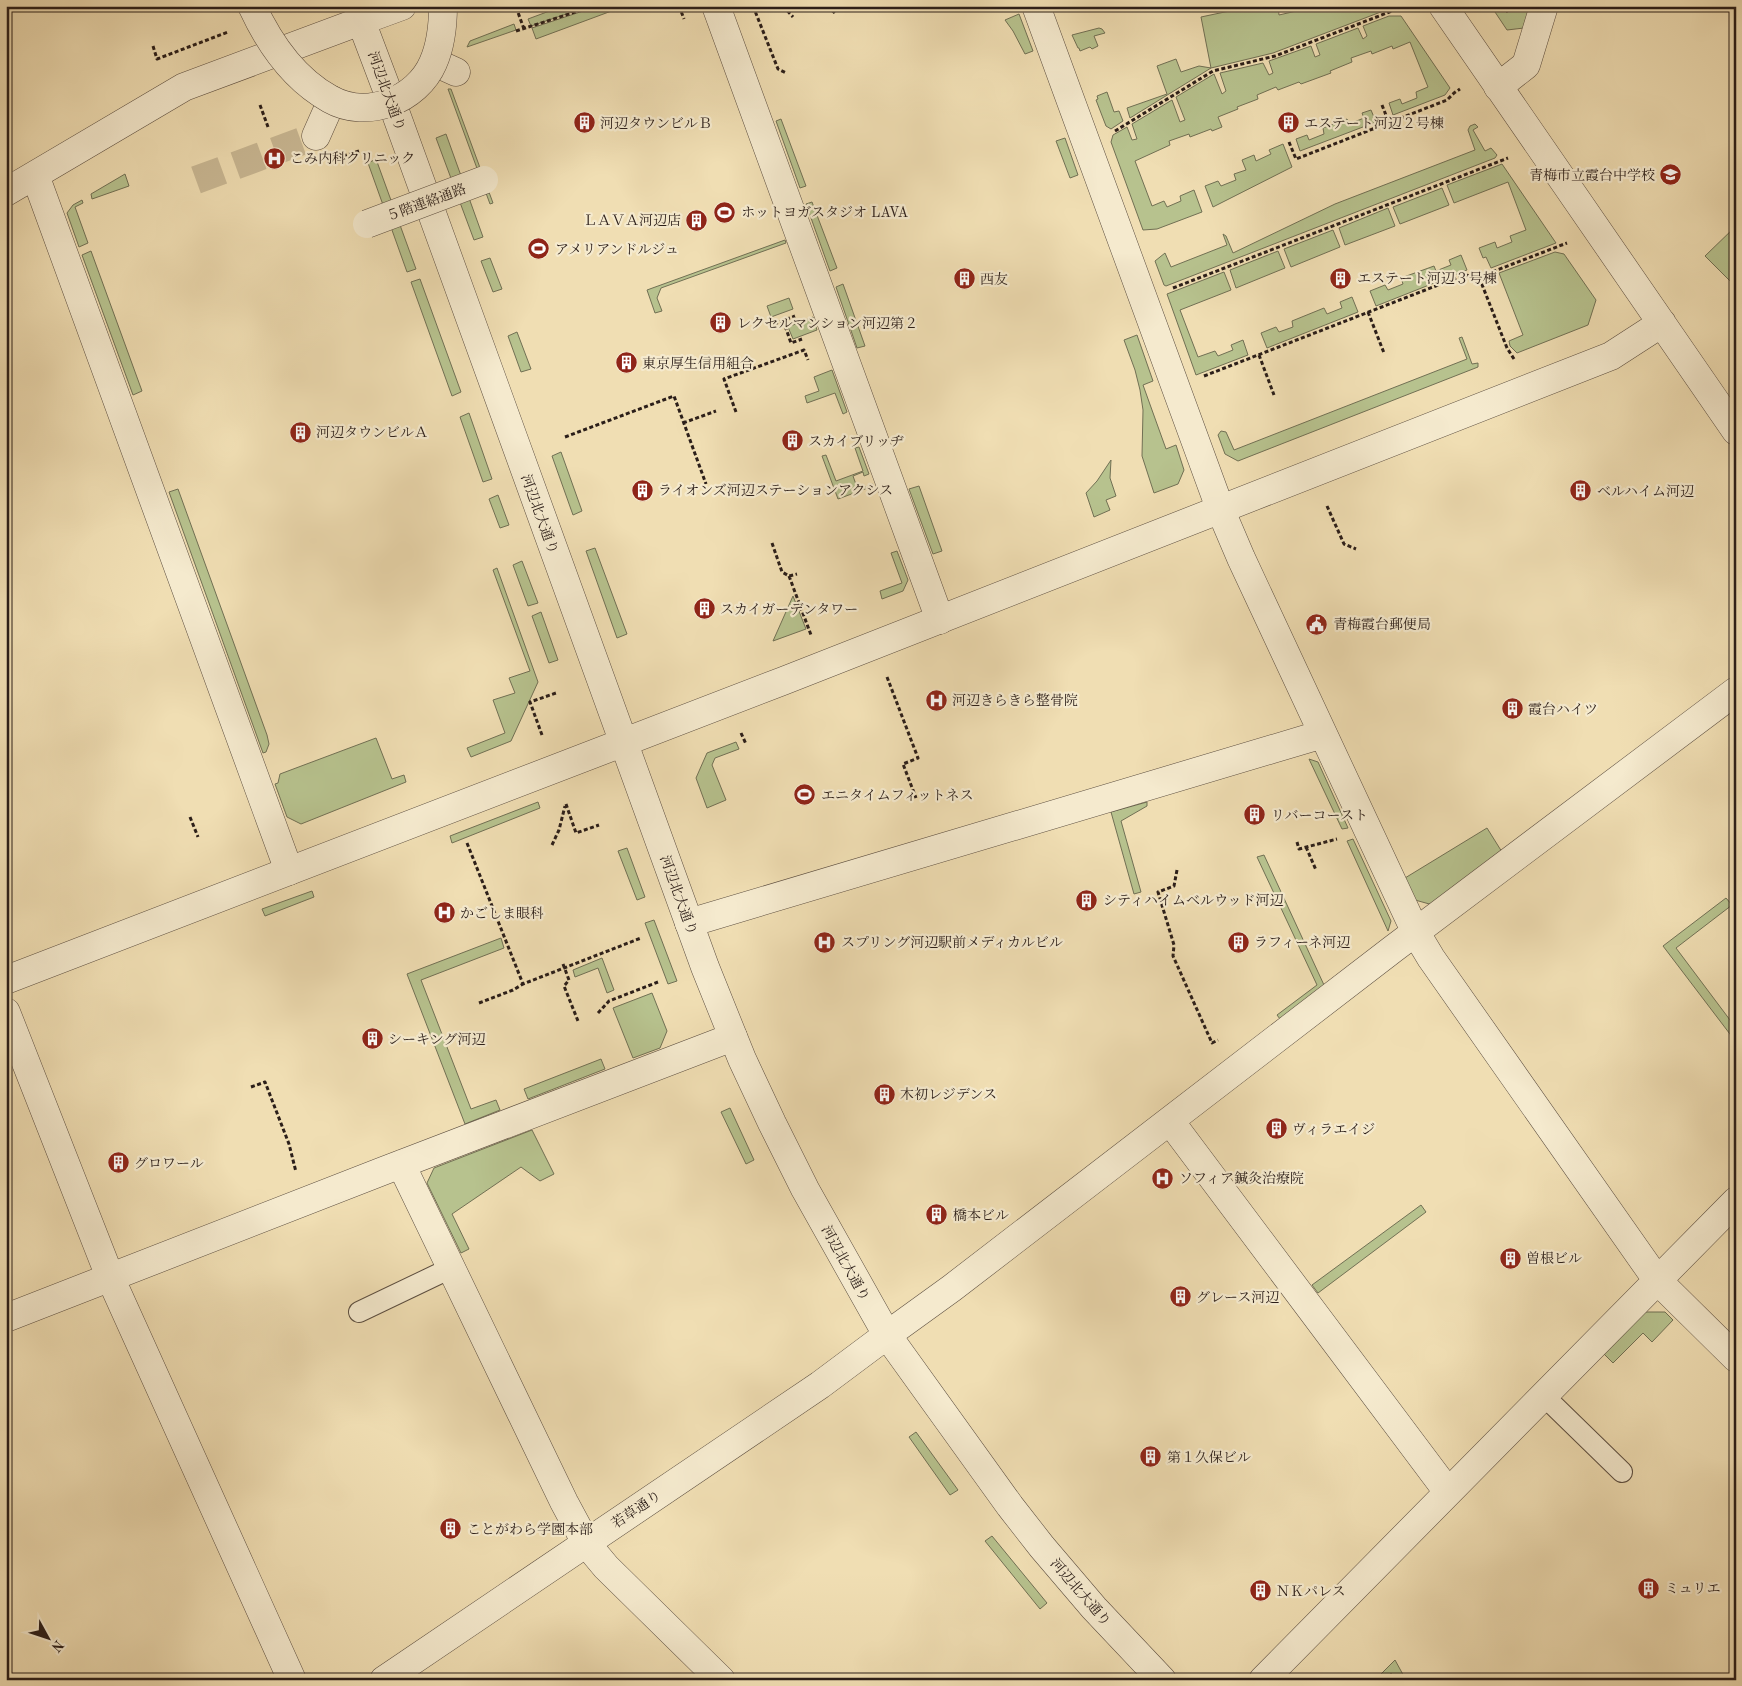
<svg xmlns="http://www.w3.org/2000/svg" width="1742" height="1686" font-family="'Old Standard TT','Noto Serif JP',serif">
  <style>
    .green { fill: #b7c28e; stroke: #717054 }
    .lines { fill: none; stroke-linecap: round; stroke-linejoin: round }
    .pedestrian-tunnel { stroke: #c9b894; stroke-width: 28; stroke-dasharray: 28 14; stroke-linecap: butt }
    .service-casing { stroke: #5c4e40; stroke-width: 22 }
    .pedestrian-casing { stroke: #5c4e40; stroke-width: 29 }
    .minor-casing { stroke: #5c4e40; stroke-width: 29 }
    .tertiary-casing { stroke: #5c4e40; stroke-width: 29 }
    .path { stroke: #2b1e19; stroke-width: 3; stroke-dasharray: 4 2.5; stroke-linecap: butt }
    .service { stroke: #f5eace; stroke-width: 20 }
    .pedestrian { stroke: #f5eace; stroke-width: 28 }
    .minor { stroke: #f5eace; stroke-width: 28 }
    .tertiary { stroke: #f5eace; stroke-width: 28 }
    .pedestrian-bridge-casing { stroke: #5c4e40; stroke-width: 29; stroke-linecap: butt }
    .pedestrian-bridge { stroke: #f5eace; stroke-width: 28 }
    .labels { text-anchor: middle; stroke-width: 4.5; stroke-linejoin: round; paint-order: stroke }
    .street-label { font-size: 14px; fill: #2b1e19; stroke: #f5eace }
    .poi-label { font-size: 14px; fill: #2b1e19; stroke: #f5eace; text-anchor: start }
  </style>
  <rect width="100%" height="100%" fill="#f0deb3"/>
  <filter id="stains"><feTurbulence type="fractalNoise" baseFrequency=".004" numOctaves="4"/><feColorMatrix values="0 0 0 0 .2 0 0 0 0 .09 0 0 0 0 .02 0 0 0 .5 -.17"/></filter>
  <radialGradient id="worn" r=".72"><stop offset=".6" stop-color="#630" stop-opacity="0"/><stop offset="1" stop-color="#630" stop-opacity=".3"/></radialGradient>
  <path class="green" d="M563,6h27l-59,20 -3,-7z
    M598,6h27l-89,33 -4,-11z
    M1253,6h25l1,9 39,-9h70l-2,4 -113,43 -62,15 -81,50 -3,-10 40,-14 -10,-28 19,-7 5,13 18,-6 12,2 -10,-51z
    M1491,6h39l-6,22 -17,2z
    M1019,14l14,37 -8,3 -12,-23 -8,-11z
    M1389,16h12l49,72 -5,7 -52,20 -4,-12 11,-4 2,5 15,-6 -1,-6 12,-5 -18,-45 -17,7 -1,-3 -20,8 -1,-3 -20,7 1,4 -22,9 1,2 -30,11 -2,-2 -21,8 -2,-3 -19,8 1,4 -21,8 1,2 -20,8 4,10 -10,4 -1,-2 -21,8 -1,-3 -20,7 1,4 -35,16 17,45 12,-5 3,6 14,-6 -1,-5 14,-6 8,22 -45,17 -14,1 -32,-88 2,-7 14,-8 5,13 5,-1 -5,-15 40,-24 8,22 5,-2 -9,-23 38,-23 8,20 4,-3 -6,-18 43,-10 6,12 4,-2 -4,-12 42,-15 4,11 5,-2 -4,-11 42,-16 5,11 4,-3 -4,-10z
    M514,24l2,6 -49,17 3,-6z
    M1099,28l3,1 3,4 -11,3 4,10 -6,3 -2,-2 -10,4 -1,-3h-1l-6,-13z
    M448,89h3l42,114 -3,1z
    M1107,92l7,20 5,-1 4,10 -12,8 -5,-3 -10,-26 2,-1 -1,-3z
    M1371,110l5,12 -76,29 -4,-12 11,-4 2,5 15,-6 -1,-6 24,-9 2,5 15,-6 -2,-5z
    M781,119l25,67 -6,2 -24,-67z
    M1475,124l3,3 -5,3 12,21 6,-3 6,7 -2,3 -329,128 -2,-1 -9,-24 10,-8 6,14 56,-22 -4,-11 3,2 7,17 102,-49 140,-54 -7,-20 2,-4z
    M446,134l37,103 -9,3 -38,-102z
    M1065,138l13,37 -8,3 -14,-37z
    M1283,144l9,23 -79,40 -8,-21 13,-5 3,5 15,-6 -2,-6 12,-4 -4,-10 12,-5 2,6 15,-7 -2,-4z
    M376,159l40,110 -9,3 -39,-109z
    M1502,164l54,79 -65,25 -5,-11 -3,1 -4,-10 16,-6 2,6 15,-6 -2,-6 16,-6 -18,-48 -54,21 -7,-18z
    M125,174l4,12 -37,13 -1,-5z
    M1442,188l7,17 -49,19 -7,-17z
    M82,200l1,3 -8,4 13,36 -9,4 -12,-34 6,-8z
    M812,202l25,66 -7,3 -24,-67z
    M1388,208l7,18 -50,19 -6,-17z
    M1736,226v61l-31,-31z
    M1333,230l7,17 -49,20 -7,-18z
    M785,240l1,3 -125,45 -4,10 5,13 -7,2 -8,-23z
    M91,251l51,140 -9,4 -51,-140z
    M1278,251l7,17 -49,20 -6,-18z
    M1555,252l9,2 32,46 -8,25 -71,28 -7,-7 -1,-5 14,-6 -24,-62z
    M1461,255l6,15 -91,36 -6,-15 15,-6 3,5 15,-6 -2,-6 33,-12 2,5 15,-6 -2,-5z
    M490,258l12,31 -9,3 -12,-31z
    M1224,272l7,18 -51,20 18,47 17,-6 3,5 15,-6 -2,-5 12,-5 5,15 -52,20 -29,-81z
    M420,279l41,113 -9,4 -41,-114z
    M843,284l22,62 -8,2 -21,-61z
    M1352,297l6,15 -91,36 -6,-15 15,-6 3,5 14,-5 -1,-6 32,-13 3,6 15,-6 -2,-6z
    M789,298l4,11 -22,8 -4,-11z
    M813,317l4,13 -24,9 -5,-12z
    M517,332l14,37 -10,3 -13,-36z
    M1137,335l16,46 -10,4 23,64 10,-4 8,25 -6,14 -24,9 -12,-37 1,-46 -3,-20 -5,-20 -11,-30z
    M1462,337l10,27 6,-1v4l-240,94 -13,-7 -7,-19 3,-4 5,1 8,18 233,-91 -8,-21z
    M832,370l15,42 -4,2 -8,-21 -28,10 -2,-7 14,-5 -5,-14z
    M469,413l23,66 -9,3 -23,-65z
    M859,447l10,27 -5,2 -1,-4 -10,4 5,14 15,-6v2l-35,13 -16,-43 4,-1 10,26 27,-10 -8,-23z
    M561,452l21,59 -9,4 -21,-59z
    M1111,460l-1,18 6,18 -10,4 4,10 -16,7 -8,-24 11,-12z
    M919,486l23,65 -9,3 -24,-65z
    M178,489l89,246 2,9 -3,8 -3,1 -94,-261z
    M498,495l11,30 -9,3 -11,-29z
    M595,548l32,86 -10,4 -31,-87z
    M897,551l11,29 -5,11 -21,8 -2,-8 22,-8 -11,-30z
    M522,561l16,42 -10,3 -15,-41z
    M497,568l41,114 -27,59 -40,16 -4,-9 38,-15 -12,-33 22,-7 -6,-15 21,-7 -37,-101z
    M793,596l13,33 -33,12z
    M541,612l17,48 -9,3 -17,-47z
    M376,738l16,41 12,-4 2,7 -105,42 -14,-7 -12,-33 3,-1 2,-9z
    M736,742l3,7 -24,9 -3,7 14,35 -19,8 -11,-30 11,-25z
    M1309,759l9,3 30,66 -6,1z
    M538,802l2,6 -88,35 -2,-7z
    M1147,802v4l-26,15 20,71 -7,2 -23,-82z
    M1487,828l15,24 -69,53 -18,-5 -10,-22z
    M1353,839l38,82 -3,10 -41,-90z
    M627,848l18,49 -8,3 -19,-49z
    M1264,855l60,130 -44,34 -3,-4 40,-30 -60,-128z
    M312,891l2,6 -49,19 -3,-7z
    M1726,898l6,7 -56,43 60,80v14l-73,-96z
    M654,920l23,61 -9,3 -23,-61z
    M501,938l3,10 -83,32 50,129 25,-9 4,10 -35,14 -58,-150z
    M602,958l12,32 -7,3 -9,-25 -23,9 -2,-7z
    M652,993l15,38 -7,17 -27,10 -20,-50z
    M601,1059l4,10 -77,30 -4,-10z
    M730,1108l24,52 -8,4 -25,-52z
    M532,1130l22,44 -14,7 -19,-14 -69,47 17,35 -8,4 -34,-70 7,-15z
    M1421,1205l5,7 -108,81 -6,-8z
    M1646,1312h19l8,8 -21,22 -9,-9 -30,30 -9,-9z
    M916,1432l42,58 -8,5 -41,-58z
    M992,1536l55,67 -7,6 -55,-68z
    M1395,1660l11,20h-8l-7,-7 -6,7h-10z"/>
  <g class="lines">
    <path class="pedestrian-tunnel" d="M196,180l120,-44"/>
    <defs>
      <path id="service" d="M359,1312l92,-44
        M1543,1395l79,77"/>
      <path id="pedestrian" d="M434,62l22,10
        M316,136l16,-36"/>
      <path id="minor" d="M716,6l224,614
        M1036,6l185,505 20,47 175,375 15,25 226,322 79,78
        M1498,87l28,-22 18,-59
        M35,175l254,696
        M6,192l178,-105 177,-66
        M689,923l634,-189
        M6,1012l104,265 182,403
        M1170,1121l278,371
        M401,1164l163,338 22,41 20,24 115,113
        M6,1318l377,-147 350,-134
        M887,1335l65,-47 441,-339 343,-258
        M1263,1680l473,-479"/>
      <path id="tertiary" d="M402,6l-41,15 31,82 313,864 37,92 30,64 33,66 82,146 123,171 32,41 52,61 68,72
        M1443,6l293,425
        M6,980l777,-299 828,-325 51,-33
        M384,1680l436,-295 67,-50"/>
    </defs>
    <use href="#service" class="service-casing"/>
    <use href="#pedestrian" class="pedestrian-casing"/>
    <use href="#minor" class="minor-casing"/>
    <use href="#tertiary" class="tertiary-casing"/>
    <path class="path" d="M679,6l5,13
      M753,6l25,63 8,4
      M783,6l10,11
      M827,6l8,7
      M1503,6l5,6
      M516,7l8,22
      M516,31l78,-25
      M153,46l4,13 71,-27
      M260,105l8,22
      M1382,105l7,18
      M1115,131l98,-60 62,-15 117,-45 7,-5
      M1289,142l7,17 151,-59 7,-7 6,-4
      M343,156l16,-5
      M1173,288l335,-130
      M1368,312l16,41
      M783,320l8,23 11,-4
      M774,324l21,-8
      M1259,355l15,40
      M1514,359l-7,-11 -28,-71 88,-34
      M1204,376l260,-101 15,2
      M736,412l-12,-33 80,-29 4,10
      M683,423l33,-12
      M565,437l109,-41 32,88
      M1327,506l17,38 12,5
      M772,543l10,29 7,4 8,-2
      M789,576l22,59
      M887,677l31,81 -15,6 13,34
      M741,733l5,11
      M542,735l-12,-33 26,-9
      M566,804l10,29 23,-8
      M190,817l8,20
      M1297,842l2,7 38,-10
      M467,843l56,141 118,-46
      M552,845l7,-15 6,-24
      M1306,847l10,23
      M1177,870l-3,16 -16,6 16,53 -1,11 39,87 6,-3
      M563,964l6,16 -5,6 14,35
      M479,1003l34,-13 10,-6
      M598,1013l11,-12 49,-19
      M251,1087l14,-5 24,62 7,28"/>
    <use href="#service" class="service"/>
    <use href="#pedestrian" class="pedestrian"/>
    <use href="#minor" class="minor"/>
    <use href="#tertiary" class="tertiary"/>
    <defs>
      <path id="pedestrian-bridge" d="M252,6c17,37 42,73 78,93 37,21 87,1 103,-36 8,-18 10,-38 10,-57
        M367,224l117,-44"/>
    </defs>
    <use href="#pedestrian-bridge" class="pedestrian-bridge-casing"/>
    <use href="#pedestrian-bridge" class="pedestrian-bridge"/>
  </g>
  <defs>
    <symbol id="building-disc" viewBox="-11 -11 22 22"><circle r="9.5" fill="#8f2418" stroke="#f5eace"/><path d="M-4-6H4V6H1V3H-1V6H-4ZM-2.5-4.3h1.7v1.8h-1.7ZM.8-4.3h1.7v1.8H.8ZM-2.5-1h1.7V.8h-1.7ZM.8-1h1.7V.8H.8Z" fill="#fff"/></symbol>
    <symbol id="hospital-disc" viewBox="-11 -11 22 22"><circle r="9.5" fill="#8f2418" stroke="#f5eace"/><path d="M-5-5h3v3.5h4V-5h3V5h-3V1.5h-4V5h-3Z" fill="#fff"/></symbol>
    <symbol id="school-disc" viewBox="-11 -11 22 22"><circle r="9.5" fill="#8f2418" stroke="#f5eace"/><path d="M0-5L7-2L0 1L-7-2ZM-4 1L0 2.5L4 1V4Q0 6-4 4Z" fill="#fff"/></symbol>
    <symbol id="stadium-disc" viewBox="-11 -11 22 22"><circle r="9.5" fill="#8f2418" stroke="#f5eace"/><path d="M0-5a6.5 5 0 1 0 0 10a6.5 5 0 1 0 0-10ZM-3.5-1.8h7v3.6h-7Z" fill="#fff"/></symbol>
    <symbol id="civic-disc" viewBox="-11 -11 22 22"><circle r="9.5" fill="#8f2418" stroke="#f5eace"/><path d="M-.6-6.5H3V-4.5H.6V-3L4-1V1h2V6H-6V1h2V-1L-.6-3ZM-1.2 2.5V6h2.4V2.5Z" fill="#fff"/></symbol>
  </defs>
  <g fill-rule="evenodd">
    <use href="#building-disc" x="572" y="110" width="25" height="25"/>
    <use href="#building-disc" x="1276" y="110" width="25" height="25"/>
    <use href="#hospital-disc" x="262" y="146" width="25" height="25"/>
    <use href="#school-disc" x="1658" y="162" width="25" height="25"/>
    <use href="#stadium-disc" x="712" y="200" width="25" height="25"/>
    <use href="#building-disc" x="684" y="208" width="25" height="25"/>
    <use href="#stadium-disc" x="526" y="236" width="25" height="25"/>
    <use href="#building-disc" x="1328" y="266" width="25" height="25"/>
    <use href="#building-disc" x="952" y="266" width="25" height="25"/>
    <use href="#building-disc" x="708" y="310" width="25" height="25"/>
    <use href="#building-disc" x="614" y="350" width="25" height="25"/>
    <use href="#building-disc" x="288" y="420" width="25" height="25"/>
    <use href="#building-disc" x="780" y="428" width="25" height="25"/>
    <use href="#building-disc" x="630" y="478" width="25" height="25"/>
    <use href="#building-disc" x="1568" y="478" width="25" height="25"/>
    <use href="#building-disc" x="692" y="596" width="25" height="25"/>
    <use href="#civic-disc" x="1304" y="612" width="25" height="25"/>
    <use href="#hospital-disc" x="924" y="688" width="25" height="25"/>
    <use href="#building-disc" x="1500" y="696" width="25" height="25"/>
    <use href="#stadium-disc" x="792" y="782" width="25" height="25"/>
    <use href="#building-disc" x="1242" y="802" width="25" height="25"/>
    <use href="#building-disc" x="1074" y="888" width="25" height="25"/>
    <use href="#hospital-disc" x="432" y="900" width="25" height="25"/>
    <use href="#hospital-disc" x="812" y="930" width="25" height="25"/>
    <use href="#building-disc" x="1226" y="930" width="25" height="25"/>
    <use href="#building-disc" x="360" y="1026" width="25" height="25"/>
    <use href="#building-disc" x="872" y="1082" width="25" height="25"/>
    <use href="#building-disc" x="1264" y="1116" width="25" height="25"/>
    <use href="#building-disc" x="106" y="1150" width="25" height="25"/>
    <use href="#hospital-disc" x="1150" y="1166" width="25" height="25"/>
    <use href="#building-disc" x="924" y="1202" width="25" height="25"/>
    <use href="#building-disc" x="1498" y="1246" width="25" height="25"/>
    <use href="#building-disc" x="1168" y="1284" width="25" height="25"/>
    <use href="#building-disc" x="1138" y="1444" width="25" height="25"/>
    <use href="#building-disc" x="438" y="1516" width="25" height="25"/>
    <use href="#building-disc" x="1636" y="1576" width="25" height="25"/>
    <use href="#building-disc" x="1248" y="1578" width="25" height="25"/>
  </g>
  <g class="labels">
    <g class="street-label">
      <text transform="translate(387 91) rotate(70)" y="5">河辺北大通り</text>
      <text transform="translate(426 202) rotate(-20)" y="5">５階連絡通路</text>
      <text transform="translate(540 514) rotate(70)" y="5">河辺北大通り</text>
      <text transform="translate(679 895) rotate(70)" y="5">河辺北大通り</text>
      <text transform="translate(846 1263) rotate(61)" y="5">河辺北大通り</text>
      <text transform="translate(636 1509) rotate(-34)" y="5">若草通り</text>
      <text transform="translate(1081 1592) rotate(49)" y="5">河辺北大通り</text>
    </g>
    <g class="poi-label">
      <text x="600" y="128">河辺タウンビルＢ</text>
      <text x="1304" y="128">エステート河辺２号棟</text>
      <text x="290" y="163">こみ内科クリニック</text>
      <text x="1655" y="180" text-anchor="end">青梅市立霞台中学校</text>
      <text x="741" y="217">ホットヨガスタジオ LAVA</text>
      <text x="681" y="225" text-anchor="end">ＬＡＶＡ河辺店</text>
      <text x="555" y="254">アメリアンドルジュ</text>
      <text x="1357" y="283">エステート河辺３号棟</text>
      <text x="980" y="284">西友</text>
      <text x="737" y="328">レクセルマンション河辺第２</text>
      <text x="642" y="368">東京厚生信用組合</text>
      <text x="316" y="437">河辺タウンビルＡ</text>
      <text x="808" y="446">スカイブリッヂ</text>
      <text x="658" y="495">ライオンズ河辺ステーションアクシス</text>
      <text x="1597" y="496">ベルハイム河辺</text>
      <text x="720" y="614">スカイガーデンタワー</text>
      <text x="1333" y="629">青梅霞台郵便局</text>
      <text x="952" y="705">河辺きらきら整骨院</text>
      <text x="1528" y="714">霞台ハイツ</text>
      <text x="821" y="800">エニタイムフィットネス</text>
      <text x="1271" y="820">リバーコースト</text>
      <text x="1103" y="905">シティハイムベルウッド河辺</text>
      <text x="460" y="918">かごしま眼科</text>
      <text x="841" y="947">スプリング河辺駅前メディカルビル</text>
      <text x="1254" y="947">ラフィーネ河辺</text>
      <text x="388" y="1044">シーキング河辺</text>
      <text x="900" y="1099">木初レジデンス</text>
      <text x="1292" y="1134">ヴィラエイジ</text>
      <text x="134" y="1168">グロワール</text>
      <text x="1179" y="1183">ソフィア鍼灸治療院</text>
      <text x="953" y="1220">橋本ビル</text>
      <text x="1526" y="1263">曽根ビル</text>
      <text x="1196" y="1302">グレース河辺</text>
      <text x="1167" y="1462">第１久保ビル</text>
      <text x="467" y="1534">ことがわら学園本部</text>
      <text x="1665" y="1593">ミュリエ</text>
      <text x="1276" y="1596">ＮＫパレス</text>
    </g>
  </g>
  <rect width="1742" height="1686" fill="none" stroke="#f0deb3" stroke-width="25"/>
  <rect x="8" y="8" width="1727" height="1671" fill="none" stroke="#2b1e19" stroke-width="2.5"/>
  <rect x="12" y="12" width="1717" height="1661" fill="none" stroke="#2b1e19"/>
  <g transform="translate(48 1638) rotate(130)" stroke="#f5eace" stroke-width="4" paint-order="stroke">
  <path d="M0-4L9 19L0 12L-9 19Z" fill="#2b1e19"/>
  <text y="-8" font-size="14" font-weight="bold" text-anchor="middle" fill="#2b1e19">N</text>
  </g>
  <rect width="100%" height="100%" filter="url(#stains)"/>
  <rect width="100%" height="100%" fill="url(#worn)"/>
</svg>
